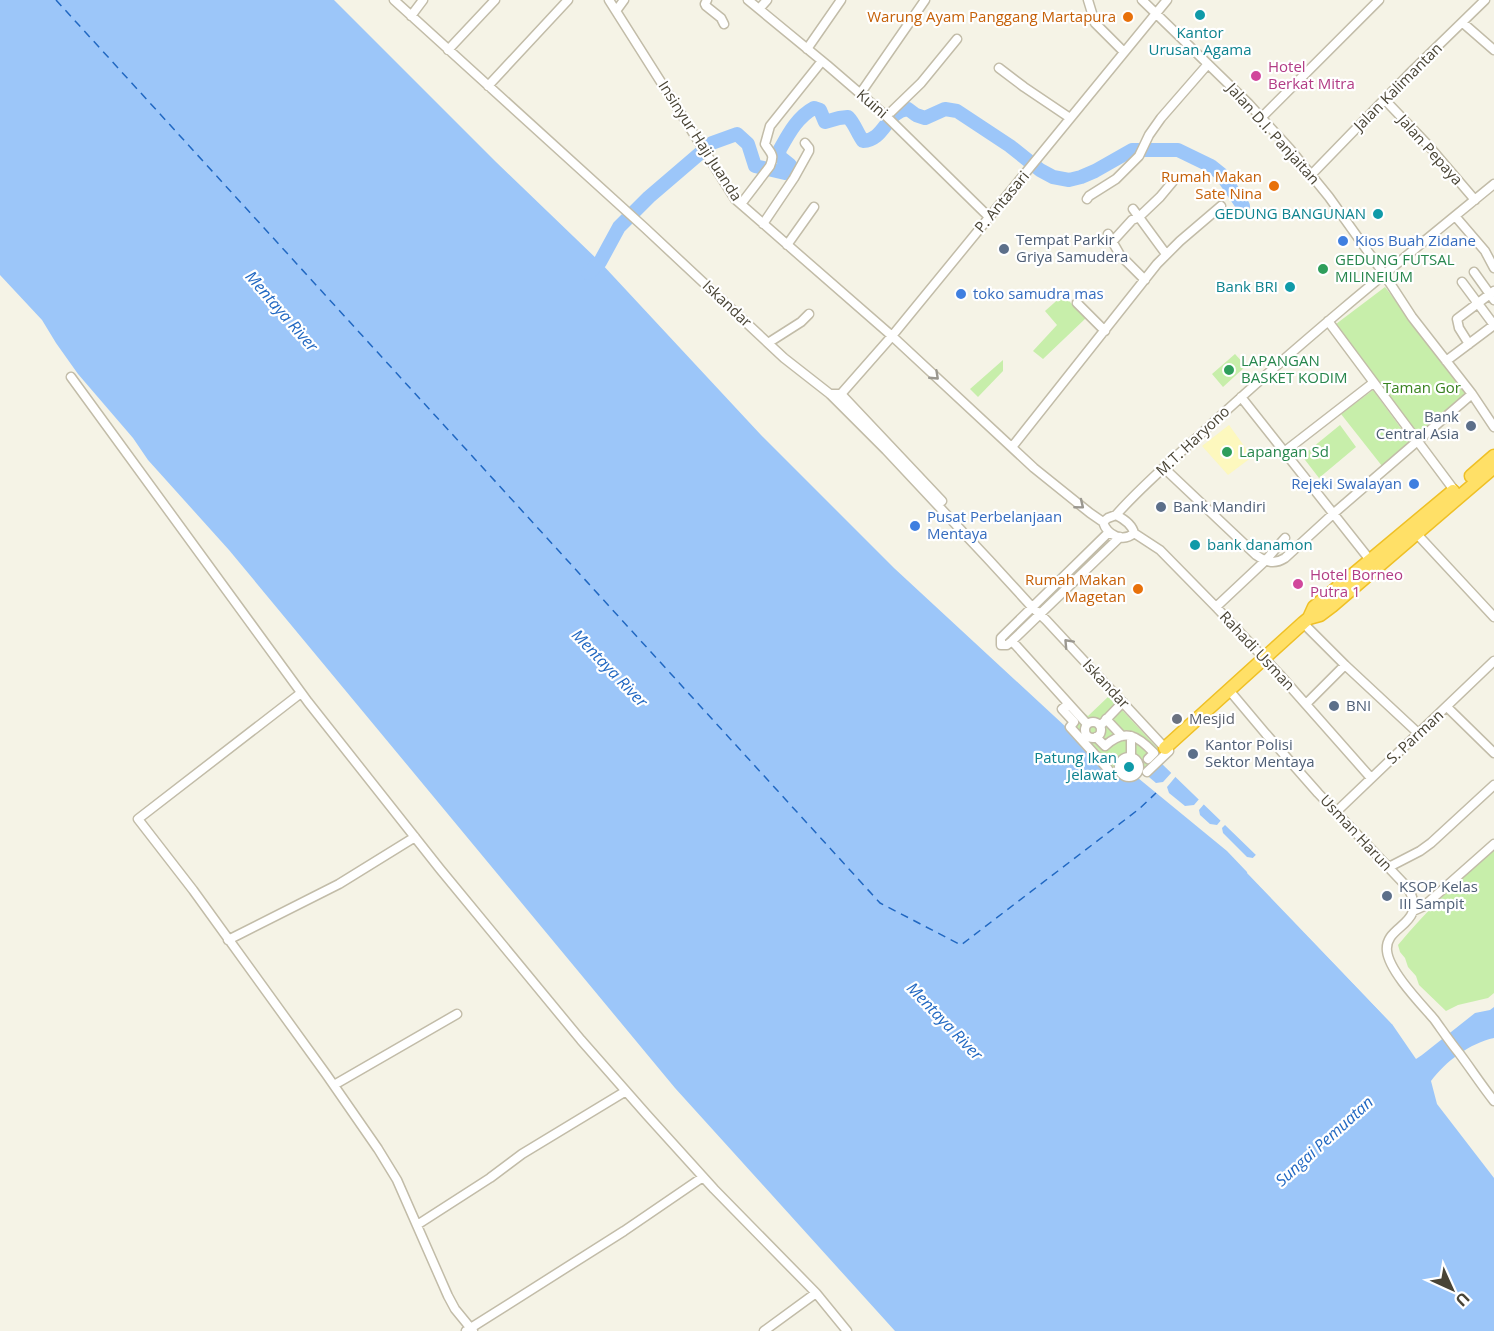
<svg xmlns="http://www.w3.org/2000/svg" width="1494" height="1331" font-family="'Open Sans',sans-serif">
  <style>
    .green { fill: #c7eeaa }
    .sand { fill: #fdf8be }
    .water { fill: #9cc6f9 }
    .pier { fill: #f5f3e6 }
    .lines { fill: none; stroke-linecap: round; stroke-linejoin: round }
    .river { stroke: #9cc6f9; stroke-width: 14 }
    .ferry { stroke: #2168c2; stroke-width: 1.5; stroke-dasharray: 8 6; stroke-linecap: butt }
    .minor-casing { stroke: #c2bca8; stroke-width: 11 }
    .highway-casing { stroke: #efc026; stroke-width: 15 }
    .minor { stroke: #fff; stroke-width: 8 }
    .highway { stroke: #ffe067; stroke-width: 12 }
    .oneway { stroke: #9b9890 }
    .culture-dot { fill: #0f9aa8; stroke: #fff; stroke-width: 2 }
    .food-dot { fill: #e8710a; stroke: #fff; stroke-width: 2 }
    .hotel-dot { fill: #d1479c; stroke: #fff; stroke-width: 2 }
    .shop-dot { fill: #3f7fe0; stroke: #fff; stroke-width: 2 }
    .service-dot { fill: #5c6f8a; stroke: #fff; stroke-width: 2 }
    .leisure-dot { fill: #2e9e5b; stroke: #fff; stroke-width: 2 }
    .worship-dot { fill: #6b7280; stroke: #fff; stroke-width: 2 }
    .labels { text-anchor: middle; stroke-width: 4.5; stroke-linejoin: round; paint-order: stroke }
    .food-label { font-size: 15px; fill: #c56008; stroke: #fff; text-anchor: end }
    .culture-label { font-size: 15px; fill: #0d838f; stroke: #fff; text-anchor: end }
    .hotel-label { font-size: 15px; fill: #b23c85; stroke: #fff; text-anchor: start }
    .street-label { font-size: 15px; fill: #494435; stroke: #fff }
    .service-label { font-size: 15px; fill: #4e5e75; stroke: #fff; text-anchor: start }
    .shop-label { font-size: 15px; fill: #366cbe; stroke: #fff; text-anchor: start }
    .leisure-label { font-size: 15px; fill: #27864d; stroke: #fff; text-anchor: start }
    .park-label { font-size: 15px; fill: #398221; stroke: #fff }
    .worship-label { font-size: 15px; fill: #5b616d; stroke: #fff; text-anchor: start }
    .water-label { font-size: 16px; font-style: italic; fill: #2168c2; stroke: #fff }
  </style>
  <rect width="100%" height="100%" fill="#f5f3e6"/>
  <path class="green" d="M1385,287l83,107 -52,41 -80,-111z
    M1063,295l23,23 -43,41 -10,-8 24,-26 -12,-14z
    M1235,354l11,12 -23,21 -11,-13z
    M1003,360v11l-25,26 -8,-8z
    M1373,390l38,52 -29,24 -41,-52z
    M1340,425l16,22 -37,31 -17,-22z
    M1109,696l53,57c-7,7 -22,25 -31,27 -5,1 -6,0 -10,-2l-54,-51 16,-15 5,4z
    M1494,850v143l-6,5 -30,7 -12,6 -27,-26 -3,-9 -8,-9 -3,-9 -5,-6 -2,-7c29,-35 61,-66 96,-95z"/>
  <path class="sand" d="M1229,425l23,32 -24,18 -26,-29z"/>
  <path class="water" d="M0,0h334l162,162 104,100 161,173 133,133 227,210c11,5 14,0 22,-6 5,-4 12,-6 18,-9l95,92 -3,3 -6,15 145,151 24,35 6,-4 53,-42 15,-3 4,-3v31c-24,5 -49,24 -63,43l6,23 57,74v153h-599l-220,-243 -446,-538 -81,-90 -15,-22 -55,-64 -22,-31 -14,-23 -42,-45z"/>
  <path class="pier" d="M1173,771l4,4 -10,12 2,6 16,13 9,-1 6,-7 5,5 -6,7 1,5 10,9 7,1 5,-6 4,5 -4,4 1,5 24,24 6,1 5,-5 1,4 -3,3 -6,12 144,150 -2,2 -165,-173 -89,-73 5,-6 13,11 7,-1z"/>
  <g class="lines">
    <path class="river" d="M588,273l12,-11 19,-35 30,-30 63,-54 25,-9 11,10 7,22 30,7 5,-4v-4l-10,-8 -1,-6c9,-16 18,-34 35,-43l6,2 5,12 14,-4 9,-1c7,7 9,16 15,24 22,-1 23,-30 45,-32l8,6 9,3 20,-9 12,2 53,35 30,24 13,7 16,3 12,-3 14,-6 37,-21h46l33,16 10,8 22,32"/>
    <path class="ferry" d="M56,0l824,903 81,42 178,-136 17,-16"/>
    <defs>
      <path id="minor" d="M394,0l251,228 139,130 46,36 56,56 103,110 43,47 14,13 119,128
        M609,0l126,199 157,137 142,132 56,45 13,9
        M707,0l-2,4 1,2 15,12 3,6
        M748,0l79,65 58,50 104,102
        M1088,0l7,23 29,29
        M1142,0l106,103 42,46 39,48 55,77 28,43 60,77 22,33
        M759,9l8,-9
        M616,11l8,-11
        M411,16l12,-16
        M1463,23l31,27
        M807,49l34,-49
        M448,50l47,-50
        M999,68l25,19 46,31
        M488,86l80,-86
        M860,94l65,-94
        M1385,100l43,45 47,55
        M885,115l6,-3 30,-29 36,-44
        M1261,118l118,-118
        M1311,175l98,-101 76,-74
        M1087,199l2,-3 27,-17 23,-23 10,-21 12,-17 47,-54
        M741,204l29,-38c5,-12 1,-12 -5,-22l5,-18 52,-65
        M1133,209l33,45
        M1455,216l30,35 9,17
        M763,224l31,-46 15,-27v-3l-4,-5
        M1108,234l12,21 25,25
        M1112,242l20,-22 7,-3 21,-20 15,-18
        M787,245l27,-38
        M1474,272l20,28
        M1462,282l32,43
        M1077,303l28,28
        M1328,321l129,173
        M768,343l33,-21 8,-8
        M1469,344l-10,-16 -2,-9 37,-28
        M1446,361l48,-36
        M71,377l237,325 132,167 141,171 66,75 67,74 102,104 31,38
        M830,394h11l51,-58 275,-336
        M841,394l101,107
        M1241,397l129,163
        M1012,447l145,-183 23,-23 41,-35
        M1284,452l89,-69
        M1164,468l92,87c10,7 18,10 29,3l48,-44 139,-120
        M1116,515c30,-34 66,-63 99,-94 90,-83 185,-160 279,-237
        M1116,515c8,4 16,9 18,18 -11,10 -27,2 -31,-11l5,-4z
        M1109,532l-104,102 -4,4v7h6l5,-4 108,-104
        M1134,533l26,17 56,57 64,68 91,103
        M1416,533l78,84
        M1216,607l49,-46 20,-23
        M1303,623l42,42 73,68
        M1012,641l75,83
        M1229,690l37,44 52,59 90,95c21,38 -24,36 -21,63 2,20 34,53 47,68 8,11 16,23 25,34 12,16 23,33 35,48
        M301,693l-163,126 55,71 133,184 52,75 19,31 51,116 7,13 18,22
        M1068,704l-6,5 12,13 -4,5 38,42
        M1306,704l39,-39
        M1447,707l47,46
        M1106,719l16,17
        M1085 730a8 8 0 1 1 16 0a8 8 0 1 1-16 0Z
        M1100,726l23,-24
        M1096,737l9,9c20,-19 33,-10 49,7l-6,6
        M1131,756v-20
        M1119 767a10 10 0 1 1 20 0a10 10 0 1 1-20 0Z
        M1147,772l22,-21
        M1336,812l158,-151
        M1389,867l31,-16 11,-8 63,-58
        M1413,911l11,-5 70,-62
        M228,940l111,-56 76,-47
        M334,1085l123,-71
        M417,1225l73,-47 32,-24 104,-63
        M466,1331l158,-100 79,-54
        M764,1331l52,-38"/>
      <path id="highway" d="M1471,476l23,-20
        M1309,618l5,-11 139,-116
        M1165,748l138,-125 6,-5 11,-3 12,-9 162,-139"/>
    </defs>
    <use href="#minor" class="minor-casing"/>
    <use href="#highway" class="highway-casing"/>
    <use href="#minor" class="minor"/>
    <use href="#highway" class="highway"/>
  </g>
  <defs><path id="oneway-chevron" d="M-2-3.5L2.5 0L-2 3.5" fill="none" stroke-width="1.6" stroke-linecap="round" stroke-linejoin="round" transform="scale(1.5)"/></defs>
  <g class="oneway">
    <use href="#oneway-chevron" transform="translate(935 376) rotate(43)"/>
    <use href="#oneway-chevron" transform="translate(1080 505) rotate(39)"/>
    <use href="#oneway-chevron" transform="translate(1068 643) rotate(-133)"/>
  </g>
  <g class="culture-dot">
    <circle cx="1200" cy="15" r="6"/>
    <circle cx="1378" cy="214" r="6"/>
    <circle cx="1290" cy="287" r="6"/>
    <circle cx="1195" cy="545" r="6"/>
    <circle cx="1129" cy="767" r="6"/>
  </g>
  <g class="food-dot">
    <circle cx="1128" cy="17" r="6"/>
    <circle cx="1274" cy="186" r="6"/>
    <circle cx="1138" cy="589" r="6"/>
  </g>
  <g class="hotel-dot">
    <circle cx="1256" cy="76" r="6"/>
    <circle cx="1298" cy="584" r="6"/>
  </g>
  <g class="shop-dot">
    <circle cx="1343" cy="241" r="6"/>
    <circle cx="961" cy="294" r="6"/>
    <circle cx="1414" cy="484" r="6"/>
    <circle cx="915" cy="526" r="6"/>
  </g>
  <g class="service-dot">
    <circle cx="1004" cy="249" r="6"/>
    <circle cx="1471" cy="426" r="6"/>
    <circle cx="1161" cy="507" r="6"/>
    <circle cx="1334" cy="706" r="6"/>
    <circle cx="1193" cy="754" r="6"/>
    <circle cx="1387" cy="896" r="6"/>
  </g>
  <g class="leisure-dot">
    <circle cx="1323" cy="269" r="6"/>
    <circle cx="1229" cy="370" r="6"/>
    <circle cx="1227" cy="452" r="6"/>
  </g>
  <circle class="worship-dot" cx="1177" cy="719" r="6"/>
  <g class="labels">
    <g class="food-label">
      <text x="1116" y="22">Warung Ayam Panggang Martapura</text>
      <text x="1262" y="182">Rumah Makan<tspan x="1262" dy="17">Sate Nina</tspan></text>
      <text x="1126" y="585">Rumah Makan<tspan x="1126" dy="17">Magetan</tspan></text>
    </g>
    <g class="culture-label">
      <text x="1200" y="38" text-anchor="middle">Kantor<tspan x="1200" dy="17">Urusan Agama</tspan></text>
      <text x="1366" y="219">GEDUNG BANGUNAN</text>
      <text x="1278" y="292">Bank BRI</text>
      <text x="1207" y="550" text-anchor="start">bank danamon</text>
      <text x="1117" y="763">Patung Ikan<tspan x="1117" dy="17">Jelawat</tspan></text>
    </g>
    <g class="hotel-label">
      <text x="1268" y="72">Hotel<tspan x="1268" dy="17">Berkat Mitra</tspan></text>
      <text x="1310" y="580">Hotel Borneo<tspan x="1310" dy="17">Putra 1</tspan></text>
    </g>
    <g class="street-label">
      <text transform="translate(1398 87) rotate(-45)" y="5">Jalan Kalimantan</text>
      <text transform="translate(872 104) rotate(41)" y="5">Kuini</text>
      <text transform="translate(1273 134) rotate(48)" y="5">Jalan D.I. Panjaitan</text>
      <text transform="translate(700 141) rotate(57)" y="5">Insinyur Haji Juanda</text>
      <text transform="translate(1430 150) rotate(48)" y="5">Jalan Pepaya</text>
      <text transform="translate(1002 202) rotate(-50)" y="5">P. Antasari</text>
      <text transform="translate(727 304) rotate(43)" y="5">Iskandar</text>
      <text transform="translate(1193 441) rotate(-43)" y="5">M.T. Haryono</text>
      <text transform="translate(1257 651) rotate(47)" y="5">Rahadi Usman</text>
      <text transform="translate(1106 684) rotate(47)" y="5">Iskandar</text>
      <text transform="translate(1415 737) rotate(-43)" y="5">S. Parman</text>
      <text transform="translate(1356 833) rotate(47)" y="5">Usman Harun</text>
    </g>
    <g class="service-label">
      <text x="1016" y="245">Tempat Parkir<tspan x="1016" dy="17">Griya Samudera</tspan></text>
      <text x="1459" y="422" text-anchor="end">Bank<tspan x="1459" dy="17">Central Asia</tspan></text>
      <text x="1173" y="512">Bank Mandiri</text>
      <text x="1346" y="711">BNI</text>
      <text x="1205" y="750">Kantor Polisi<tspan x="1205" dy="17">Sektor Mentaya</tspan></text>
      <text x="1399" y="892">KSOP Kelas<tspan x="1399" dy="17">III Sampit</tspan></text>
    </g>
    <g class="shop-label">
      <text x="1355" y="246">Kios Buah Zidane</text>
      <text x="973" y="299">toko samudra mas</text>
      <text x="1402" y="489" text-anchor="end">Rejeki Swalayan</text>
      <text x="927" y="522">Pusat Perbelanjaan<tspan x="927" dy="17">Mentaya</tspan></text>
    </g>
    <g class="leisure-label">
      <text x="1335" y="265">GEDUNG FUTSAL<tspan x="1335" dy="17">MILINEIUM</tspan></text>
      <text x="1241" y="366">LAPANGAN<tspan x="1241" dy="17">BASKET KODIM</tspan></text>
      <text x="1239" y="457">Lapangan Sd</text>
    </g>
    <g class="park-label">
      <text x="1422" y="393">Taman Gor</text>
    </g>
    <g class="worship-label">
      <text x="1189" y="724">Mesjid</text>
    </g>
    <g class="water-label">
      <text transform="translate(282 311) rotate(49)" y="6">Mentaya River</text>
      <text transform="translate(610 668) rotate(46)" y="6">Mentaya River</text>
      <text transform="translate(945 1021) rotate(46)" y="6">Mentaya River</text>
      <text transform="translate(1324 1141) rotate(-42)" y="6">Sungai Pemuatan</text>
    </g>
  </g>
  <g transform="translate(1452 1289) rotate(135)" stroke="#ffffff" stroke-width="4.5" paint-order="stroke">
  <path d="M0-4.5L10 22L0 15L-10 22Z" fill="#494435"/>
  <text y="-9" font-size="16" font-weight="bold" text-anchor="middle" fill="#494435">U</text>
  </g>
</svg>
